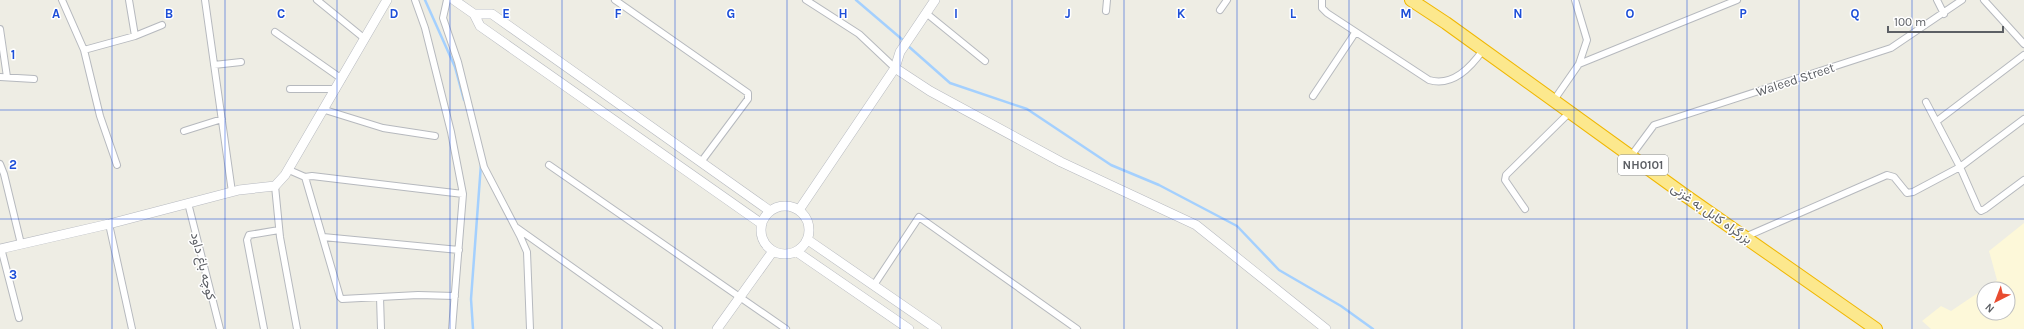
<svg xmlns="http://www.w3.org/2000/svg" width="2024" height="329" font-family="Karla,Vazirmatn,sans-serif">
  <style>
    .commercial { fill: #fdf8d9; fill-rule: evenodd }
    .lines { fill: none; stroke-linecap: round; stroke-linejoin: round }
    .stream { stroke: #a4d0fe; stroke-width: 2.5 }
    .street-casing { stroke: #b6b9be; stroke-width: 8 }
    .secondary-casing { stroke: #b7bac0; stroke-width: 10 }
    .highway-casing { stroke: #f0b702; stroke-width: 14 }
    .street { stroke: #fff; stroke-width: 6 }
    .secondary { stroke: #fff; stroke-width: 9 }
    .highway { stroke: #fce88d; stroke-width: 12 }
    .grid { fill: none; stroke: #1d4ed8; stroke-width: 1; stroke-opacity: 0.55 }
    .labels { text-anchor: middle; stroke-width: 3; stroke-linejoin: round; paint-order: stroke }
    .shield { fill: #fff; stroke: #8d8f92; stroke-width: 1 }
    .shield-label { font-size: 12px; font-weight: bold; fill: #5c5f64 }
    .street-label { font-size: 13px; fill: #5c5f64; stroke: #fff }
    .grid-label { font-size: 13px; text-anchor: middle; font-weight: bold; fill: #1d4ed8; stroke: #fff; stroke-width: 3; stroke-linejoin: round; paint-order: stroke }
  </style>
  <rect width="100%" height="100%" fill="#eeede4"/>
  <path class="commercial" d="M2024,223v106h-93l-9,-8 19,-15 10,5 46,-31 -8,-29zM1984,289h24v24h-24z"/>
  <g class="lines">
    <path class="stream" d="M425,0l30,67 9,33
      M856,0l48,41
      M907,45l43,38 77,26 84,56 48,20 78,41 42,44 62,36 32,23
      M473,329l-2,-30 10,-135"/>
    <defs>
      <path id="street" d="M62,0l22,50 16,66 17,49
        M129,0l6,36
        M205,0l27,192
        M317,0l48,39
        M415,0l10,28 26,104 12,62 -11,135
        M447,0l-4,18 15,44 26,105 36,69 7,16 3,77
        M615,0l133,93v6l-47,63
        M806,0l53,34 36,34
        M1322,0v8l5,5 102,67c24,7 42,-13 54,-30
        M1937,0l7,14
        M1984,0l40,44
        M1220,10l7,-10
        M1106,11l1,-11
        M926,13l59,48
        M0,29l7,48
        M275,32l67,47
        M84,50l51,-14 27,-11
        M1579,64l158,-64
        M214,65l27,-3
        M0,77l34,2
        M290,89h46
        M1313,96l42,-63
        M1554,100l25,-36 8,-24 -12,-40
        M1926,102l34,65 18,41 3,3 4,-2 39,-29
        M325,110l58,18 52,8
        M1937,121l87,-66
        M184,131l38,-12
        M1631,156l23,-31 237,-77 71,-48
        M0,164l4,10 17,70
        M549,165l237,164
        M289,170l16,7 7,-1 151,18
        M305,177l35,120 2,2 76,-4 37,1
        M275,186l5,51 17,92
        M188,203l32,126
        M1525,209l-20,-29 1,-5 64,-63
        M109,224l23,105
        M517,228l142,101
        M323,237l136,13
        M1745,237l142,-62 7,2 13,16 6,-1 47,-25 64,-48
        M1,248l18,70
        M874,285l45,-68 158,112
        M380,297l1,32
        M264,329l-17,-89 2,-5 30,-5"/>
      <path id="secondary" d="M454,0l20,14 6,12 282,198
        M474,14h18l278,197
        M895,68l35,23 131,71 135,63 130,104
        M761 230a24 24 0 1 1 48 0a24 24 0 1 1-48 0Z
        M799,210l96,-142 5,-16 35,-52
        M808,240l129,89
        M0,249l109,-25 130,-34 36,-4 10,-11 102,-175
        M797,252l112,77
        M717,329l56,-78"/>
      <path id="highway" d="M1411,0l35,23 240,173 190,133"/>
    </defs>
    <use href="#street" class="street-casing"/>
    <use href="#secondary" class="secondary-casing"/>
    <use href="#highway" class="highway-casing"/>
    <use href="#street" class="street"/>
    <use href="#secondary" class="secondary"/>
    <use href="#highway" class="highway"/>
  </g>
  <path class="grid" d="M112,0v329M225,0v329M337,0v329M450,0v329M562,0v329M675,0v329M787,0v329M900,0v329M1012,0v329M1124,0v329M1237,0v329M1349,0v329M1462,0v329M1574,0v329M1687,0v329M1799,0v329M1912,0v329M0,110h2024M0,219h2024"/>
  <g class="labels">
    <rect class="shield" x="1618" y="155" width="50" height="20" rx="3"/>
    <g class="shield-label">
      <text x="1643" y="169">NH0101</text>
    </g>
    <g class="street-label">
      <text transform="translate(1795 79) rotate(-18)" y="5">Waleed Street</text>
      <text transform="translate(1712 213) rotate(35)" y="5">بزرگراه کابل به غزنی</text>
      <text transform="translate(204 266) rotate(76)" y="5">کوچه باغ داود</text>
    </g>
  </g>
  <g class="grid-label">
    <text x="56" y="18">A</text>
    <text x="169" y="18">B</text>
    <text x="281" y="18">C</text>
    <text x="394" y="18">D</text>
    <text x="506" y="18">E</text>
    <text x="618" y="18">F</text>
    <text x="731" y="18">G</text>
    <text x="843" y="18">H</text>
    <text x="956" y="18">I</text>
    <text x="1068" y="18">J</text>
    <text x="1181" y="18">K</text>
    <text x="1293" y="18">L</text>
    <text x="1406" y="18">M</text>
    <text x="1518" y="18">N</text>
    <text x="1630" y="18">O</text>
    <text x="1743" y="18">P</text>
    <text x="1855" y="18">Q</text>
    <text x="13" y="59">1</text>
    <text x="13" y="169">2</text>
    <text x="13" y="279">3</text>
  </g>
  <g transform="translate(1996 301) rotate(222)"><circle r="19" fill="#ffffff" stroke="#bebfc1"/>
  <path d="M0-3L7 15L0 10L-7 15Z" fill="#e84c30"/>
  <text y="-6" font-size="11" font-weight="bold" text-anchor="middle" fill="#5c5f64">N</text>
  </g>
  <path d="M1888 26v6h115v-6" fill="none" stroke="#5c5f64" stroke-width="2"/>
  <text x="1894" y="26" font-size="12" fill="#5c5f64" stroke="#ffffff" stroke-width="3" paint-order="stroke">100 m</text>
</svg>
